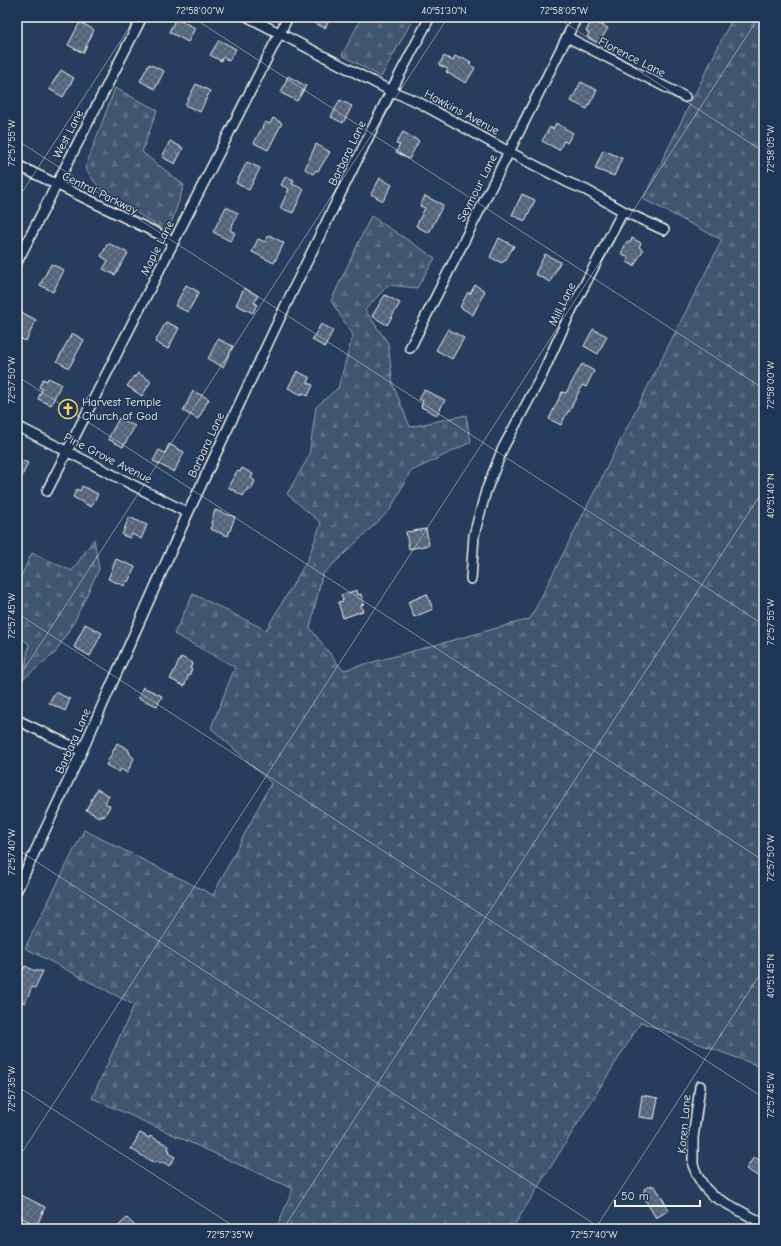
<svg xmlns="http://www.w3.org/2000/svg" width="781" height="1246" font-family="'Comic Neue',sans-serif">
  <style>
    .forest { fill: url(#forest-firs); stroke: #9aa2ac }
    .building { fill: url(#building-cross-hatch); stroke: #f4f1e8 }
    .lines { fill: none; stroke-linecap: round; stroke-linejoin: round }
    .minor-casing { stroke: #f4f1e8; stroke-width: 12 }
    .minor { stroke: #1d3557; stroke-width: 9 }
    .ticks { fill: none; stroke: #f4f1e8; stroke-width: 1; stroke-opacity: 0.45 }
    .labels { text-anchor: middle; stroke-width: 3; stroke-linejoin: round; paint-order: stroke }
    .street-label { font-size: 12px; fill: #f4f1e8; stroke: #1d3557 }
    .poi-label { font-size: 12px; fill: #f4f1e8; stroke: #1d3557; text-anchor: start }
    .neatline { fill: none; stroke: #f4f1e8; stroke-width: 1.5 }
    .ticks-label { font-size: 10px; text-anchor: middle; fill: #f4f1e8 }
  </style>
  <defs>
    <pattern id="forest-firs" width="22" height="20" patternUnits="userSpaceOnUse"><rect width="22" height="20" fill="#40546f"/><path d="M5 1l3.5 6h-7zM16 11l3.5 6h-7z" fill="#5c6d84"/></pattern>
    <pattern id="building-cross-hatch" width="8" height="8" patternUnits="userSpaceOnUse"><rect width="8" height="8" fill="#52647b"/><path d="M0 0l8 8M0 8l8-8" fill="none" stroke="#6c7b8e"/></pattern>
  </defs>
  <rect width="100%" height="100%" fill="#263d5d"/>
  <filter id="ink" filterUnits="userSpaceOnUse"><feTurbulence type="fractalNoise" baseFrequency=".025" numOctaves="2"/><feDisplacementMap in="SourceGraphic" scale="8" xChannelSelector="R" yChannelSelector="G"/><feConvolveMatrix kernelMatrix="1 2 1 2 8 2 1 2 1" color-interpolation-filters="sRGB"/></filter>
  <g filter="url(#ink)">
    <path class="forest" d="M362,17h52l-33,60 -39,-22z
      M733,17h31v1051l-123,-46 -129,207h-236l17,-40 -201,-91 42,-93 -109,-57 59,-118 129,65 58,-112 -60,-55 24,-61 -61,-33 19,-40 73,36 42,-71 13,-36 -34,-29 22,-38 7,-49 22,-19 15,-53 -22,-34 40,-85 64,42 -18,30 -29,-3 -23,25 23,33 5,42 17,42 56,-12 5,27 -61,30 -20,38 -68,65 -12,53 31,40 3,2 186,-51 192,-379 -79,-41z
      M115,88l42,22 -15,42 42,33 -16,48 -68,-44 -15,-21z
      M94,539l5,30 -25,53 -19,31 -32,26 6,-35 -12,-10v-50l15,-31 40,18z"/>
    <path class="building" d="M302,17h29l-6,11z
      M176,18l19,10 -7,14 -19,-10z
      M80,22l14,8 -11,23 -15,-8z
      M591,22l3,2 1,-2 13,6 -9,15 -12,-6 2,-4 -3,-2z
      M219,40l17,9 -7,12 -6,-4 -2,4 -11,-6z
      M444,56l9,5 2,-5 6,3 1,-2 9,5 -2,2 6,4 -9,15 -20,-11 2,-3 -9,-4z
      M149,64l15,7 -9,18 -15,-8z
      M61,70l13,8 -11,19 -14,-8z
      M288,76l18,10 -9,15 -16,-8z
      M581,82l16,8 -10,19 -16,-8z
      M196,84l14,7 -10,21 -15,-7z
      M340,100l12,6 -9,17 -12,-6z
      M273,118l9,5 -14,27 -14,-7 11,-21 5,2z
      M556,123l17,10 -6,10 -3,-2 -5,9 -17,-9 8,-14 3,2z
      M403,132l16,9 -10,18 -13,-7 4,-7 -4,-1z
      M170,141l13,7 -8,16 -13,-7z
      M316,144l14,8 -12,19 -2,-1 -3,4 -8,-5z
      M603,150l19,8 -8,18 -19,-7z
      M247,162l13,6 -11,22 -13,-7z
      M286,176l8,4 -2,4 12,5 -11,24 -13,-5 9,-19 -8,-4z
      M380,178l12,7 -9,16 -12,-7z
      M522,194l13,6 -10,21 -13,-6z
      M425,196l18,9 -14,28 -13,-7 9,-18 -5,-2z
      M226,207l12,6 -8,17 5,3 -5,8 -17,-9z
      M269,235l15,8 -10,20 -22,-11 6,-13 7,3z
      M499,238l15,8 -9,15h-2l-1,2 -12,-6z
      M632,238l9,5 -2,4 4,3 -9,16 -7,-4 2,-4 -8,-4 6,-13 3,2z
      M108,243l20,10 -13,22 -12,-6 5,-8 -7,-5z
      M545,254l15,8 -10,20 -15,-8z
      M51,264l13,6 -11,22 -13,-7z
      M186,285l13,7 -11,20 -13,-6z
      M475,285l10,6 -12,24 -13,-8 8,-15 2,2z
      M244,288l14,8 -4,7 3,1 -4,9 -17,-8z
      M385,295l15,8 -13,22 -15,-9z
      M21,312l15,8 -10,21 -9,-4v-17z
      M166,322l13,6 -11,21 -13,-7z
      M321,324l12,6 -8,17 -13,-7z
      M448,329l16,9 -12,21 -16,-9z
      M593,329l14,7 -9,18 -14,-8z
      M72,333l12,7 -15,28 -12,-7z
      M218,339l15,7 -10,21 -15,-8z
      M582,364l12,7 -8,16 -4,-2 -13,27 -1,-1 -7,14 -12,-6 13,-27 4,1z
      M297,371l13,7 -2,5 5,2 -5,11 -6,-3v2l-14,-7z
      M138,373l13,8 -9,15 -15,-10 7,-10 1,1z
      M48,378l13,6 -10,21 -13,-6 4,-10 -3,-2 4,-8 4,2z
      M424,390l21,10 -8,15 -16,-8 2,-6 -4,-2z
      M193,391l16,8 -11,20 -15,-8z
      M119,418l16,8 -12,21 -15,-8z
      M169,444l15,8 -10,20 -21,-11 6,-11 6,3z
      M17,458l11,5 -11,24z
      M242,468l11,6 -2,4 4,3 -4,9 -3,-2 -5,8 -15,-9 9,-16 3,1z
      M82,486l16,8 -7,13 -18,-10 4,-8 3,2z
      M215,510l20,7 -7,19 -18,-7 2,-5 -1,-1z
      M129,517l18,8 -6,14 -9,-5 -2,4 -8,-3z
      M426,529l3,16 -20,4 -3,-17z
      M116,559l19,8 -7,15 -2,-1 -2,5 -16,-7z
      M357,590l1,5 3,-1 3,10 -3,1 2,6 -20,7 -5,-16 5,-1 -2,-6z
      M427,594l6,15 -19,8 -6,-15z
      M85,624l17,9 -12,23 -16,-9z
      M181,657l12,6 -3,5 2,1 -8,17 -14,-7z
      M143,687l19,9 -5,10 -19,-8z
      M55,692l15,7 -5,12 -16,-8z
      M117,743l11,6 3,7 3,2 -7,15 -6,-4 -2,3 -13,-7z
      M97,789l12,7 -4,7 5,3 -6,11 -4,-2 -1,2 -13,-7z
      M25,966l10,5h8l-8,17 -3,-1 -7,16 -8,-3v-17z
      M642,1095l16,3 -4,21 -15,-2z
      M140,1133l9,5 1,-2 19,10 -1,3 2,1 -2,3 7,4 -6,9 -6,-4 -2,2 -6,-3 -1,2 -23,-14z
      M754,1157l10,6v17l-18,-11z
      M652,1185l1,2 2,-1 14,24 -13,8 -15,-25 4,-2 -1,-2z
      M21,1195l24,12 -8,18 -20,-9v-12z
      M127,1218l11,11h-23z"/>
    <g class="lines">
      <defs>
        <path id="minor" d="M248,17l143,74 27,11 91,50 60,31 17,7 37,21 41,19
          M567,37l118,60
          M17,165l156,76
          M17,262l125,-245
          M410,348l167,-331
          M17,426l171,87
          M47,491l241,-474
          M471,579l3,-44 12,-44 17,-43 38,-71 29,-64 53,-102
          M17,720l65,31
          M17,890l65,-139 106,-238 105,-223 98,-199 39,-74
          M700,1086l-7,52v27l5,12 7,11 8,8 51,28"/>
      </defs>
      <use href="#minor" class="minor-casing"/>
      <use href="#minor" class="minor"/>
    </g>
  </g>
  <path class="ticks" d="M192,17l572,372M556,17l208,135M17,140l747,485M17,200l119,-183M17,376l747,485M17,613l747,485M17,680l431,-663M17,849l585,380M17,1086l221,143M17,1160l742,-1143M283,1229l481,-740M595,1229l169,-261"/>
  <defs>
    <symbol id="church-ring" viewBox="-11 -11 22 22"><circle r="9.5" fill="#1d3557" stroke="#ffd166" stroke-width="1.5"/><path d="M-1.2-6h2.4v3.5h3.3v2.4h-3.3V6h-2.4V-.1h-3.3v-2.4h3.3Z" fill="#ffd166"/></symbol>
  </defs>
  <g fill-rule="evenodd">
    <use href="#church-ring" x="57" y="398" width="22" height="22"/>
  </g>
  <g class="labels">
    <g class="street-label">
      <text transform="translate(632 57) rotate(27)" y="4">Florence Lane</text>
      <text transform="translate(462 112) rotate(28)" y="4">Hawkins Avenue</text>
      <text transform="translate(68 134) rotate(-63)" y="4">West Lane</text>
      <text transform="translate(347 153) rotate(-64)" y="4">Barbara Lane</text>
      <text transform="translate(477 188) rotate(-63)" y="4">Seymour Lane</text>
      <text transform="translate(100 193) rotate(26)" y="4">Central Parkway</text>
      <text transform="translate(157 248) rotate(-63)" y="4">Maple Lane</text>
      <text transform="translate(562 304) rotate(-64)" y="4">Mill Lane</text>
      <text transform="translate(206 445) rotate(-65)" y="4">Barbara Lane</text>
      <text transform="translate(108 458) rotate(27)" y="4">Pine Grove Avenue</text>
      <text transform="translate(73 741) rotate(-66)" y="4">Barbara Lane</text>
      <text transform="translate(684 1124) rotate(-85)" y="4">Koren Lane</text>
    </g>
    <g class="poi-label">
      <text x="82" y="406">Harvest Temple<tspan x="82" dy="14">Church of God</tspan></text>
    </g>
  </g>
  <rect width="781" height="1246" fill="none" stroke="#1d3557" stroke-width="44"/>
  <path d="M615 1200v6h85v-6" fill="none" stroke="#f4f1e8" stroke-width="2"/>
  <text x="621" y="1200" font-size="12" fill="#f4f1e8" stroke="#1d3557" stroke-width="3" paint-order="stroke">50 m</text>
  <rect x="22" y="22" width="737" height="1202" class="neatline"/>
  <g class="ticks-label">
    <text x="200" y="14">72°58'00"W</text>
    <text x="444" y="14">40°51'30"N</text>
    <text x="564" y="14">72°58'05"W</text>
    <text transform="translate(11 143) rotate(-90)" y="4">72°57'55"W</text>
    <text transform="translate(770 149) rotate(-90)" y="4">72°58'05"W</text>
    <text transform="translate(11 380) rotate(-90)" y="4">72°57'50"W</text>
    <text transform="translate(770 385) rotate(-90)" y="4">72°58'00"W</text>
    <text transform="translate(770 496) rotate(-90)" y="4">40°51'40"N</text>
    <text transform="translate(11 616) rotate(-90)" y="4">72°57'45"W</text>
    <text transform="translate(770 622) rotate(-90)" y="4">72°57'55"W</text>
    <text transform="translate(11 852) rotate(-90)" y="4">72°57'40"W</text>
    <text transform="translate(770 858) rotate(-90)" y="4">72°57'50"W</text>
    <text transform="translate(770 976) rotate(-90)" y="4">40°51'45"N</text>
    <text transform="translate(11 1089) rotate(-90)" y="4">72°57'35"W</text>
    <text transform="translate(770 1095) rotate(-90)" y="4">72°57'45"W</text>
    <text x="230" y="1238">72°57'35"W</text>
    <text x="594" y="1238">72°57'40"W</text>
  </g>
</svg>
